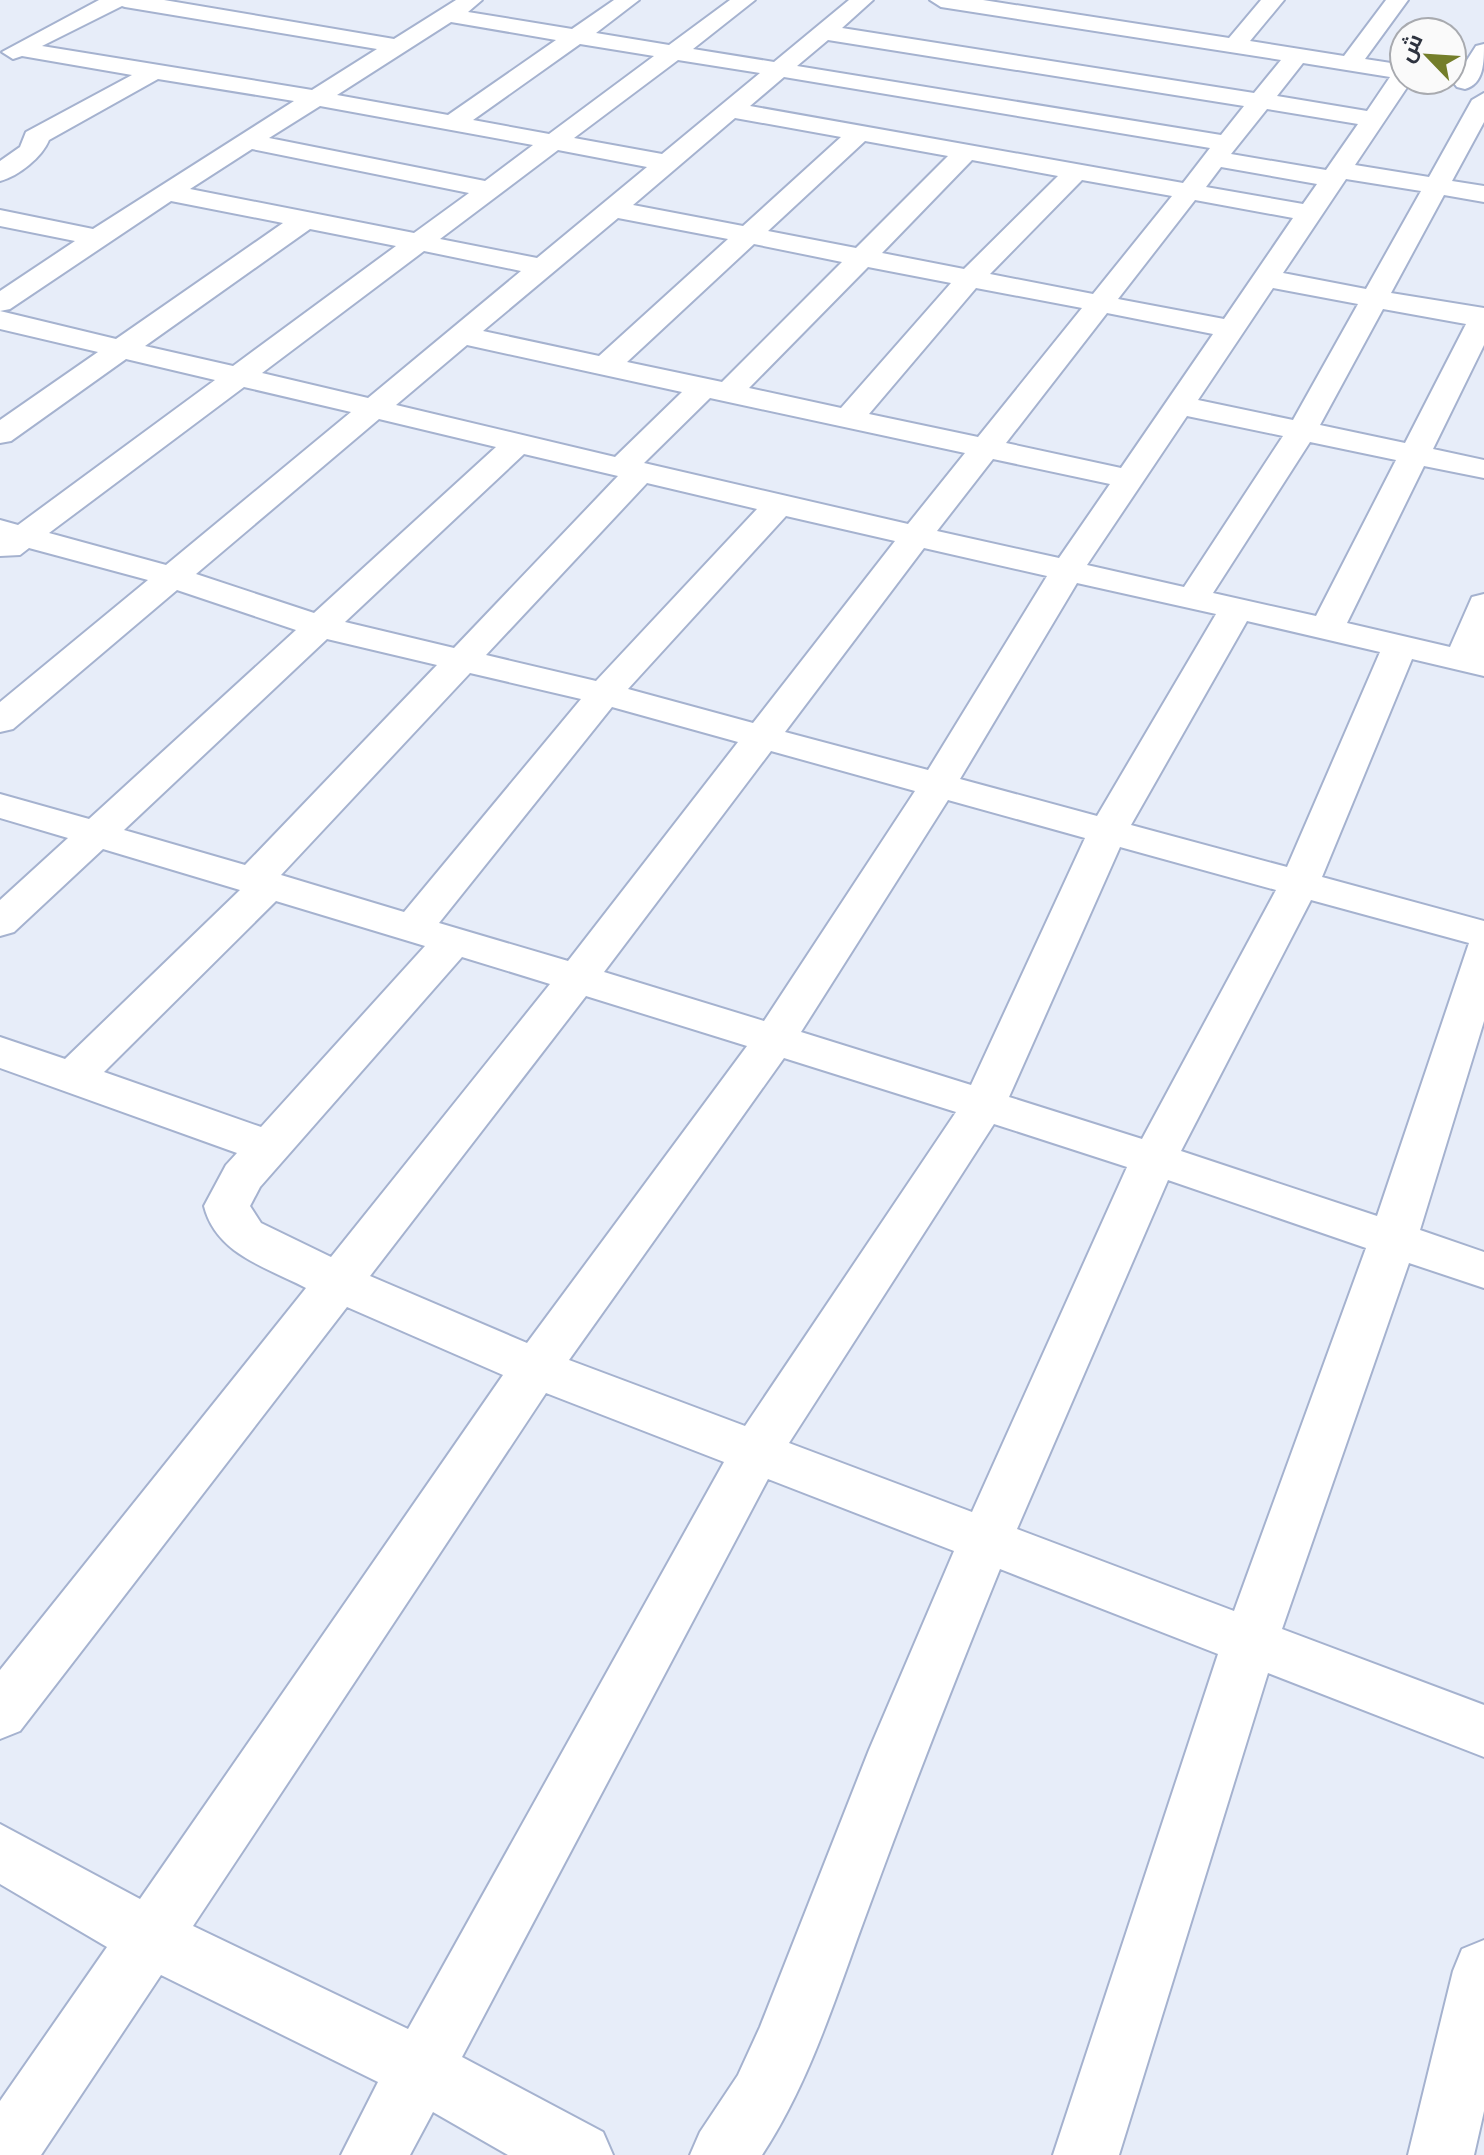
<svg xmlns="http://www.w3.org/2000/svg" width="1484" height="2155" font-family="'Roboto Serif',Cairo,serif">
  <style>
    .lines { fill: none; stroke-linecap: round; stroke-linejoin: round }
    .minor-casing { stroke: #a5b2cf; stroke-width: 4 }
    .minor { fill: #fff; fill-rule: evenodd }
  </style>
  <rect width="100%" height="100%" fill="#e7edf9"/>
  <g class="lines">
    <defs>
      <path id="minor" d="M99,0h65l230,39 62,-39h26l-14,12 104,17 42,-29h25l-43,33 73,12 61,-45h25l-62,49 81,13 75,-62h24l-31,28 412,65 27,-33 -340,-53 -11,-7h53l246,38 32,-38h23l-34,41 94,15 42,-56h22l-43,59 39,6v15h8l-57,85 74,12 43,-77 12,-7v29l-32,59 32,5v16l-40,-7 -53,98 93,15v37l-51,104 51,11v18l-60,-12 -77,157 103,24 22,-50 12,-3v82l-72,-17 -90,218 162,44v100l-64,209 64,22v36l-75,-25 -127,366 202,76v52l-216,-84 -149,482h-66l165,-501 -218,-85c-45,111 -89,223 -130,335 -32,85 -58,175 -108,251h-72l10,-23 38,-57 22,-48 109,-277 85,-199 -186,-72 -306,578 141,75 10,23h-105l-75,-43 -23,43h-69l37,-73 -217,-107 -120,180h-41v-54l107,-154 -107,-63v-60l140,75 363,-524 -156,-68 -327,424 -20,8v-69l306,-382c-40,-21 -90,-34 -102,-82l22,-41 11,-12 -237,-85v-31l65,22 175,-169 -137,-41 -89,83 -14,4v-36l68,-62 -68,-20v-24l89,25 207,-189 -119,-40 -164,139 -13,3v-30l148,-122 -119,-32 -9,7 -20,1v-36l18,5 197,-145 -89,-21 -115,82 -11,2v-23l98,-68 -98,-23v-18l116,28 167,-116 -112,-22 -161,108 -10,2v-20l75,-50 -75,-15v-16l93,19 201,-128 -136,-22 -109,61c-7,17 -30,36 -49,41v-20l20,-14 6,-15 106,-57 -110,-19 -9,3 -11,-7zM122,6l3,1 252,42 -65,41 -270,-44zM451,22l105,18 -108,75 -111,-20zM828,40l416,66 -23,29 -424,-69zM580,44l74,12 -105,78 -76,-14zM678,60l82,13 -98,81 -88,-16zM1303,63l87,14 -23,34 -90,-15zM784,77l426,71 -27,35 -433,-77zM320,106l213,39 -48,36 -216,-43zM1267,109l91,15 -32,46 -95,-16zM735,118l106,19 -98,89 -110,-21zM865,141l83,15 -92,92 -88,-17zM252,149l217,44 -55,40 -224,-44zM558,150l89,17 -110,91 -97,-19zM972,160l86,16 -94,93 -82,-16zM1221,167l96,17 -14,20 -97,-17zM1346,179l75,12 -55,98 -83,-16zM1082,180l90,16 -79,98 -103,-20zM1195,200l98,18 -69,101 -106,-20zM618,218l110,21 -129,117 -116,-25zM310,229l86,17 -163,120 -88,-20zM754,244l88,18 -120,120 -95,-20zM424,251l97,20 -153,127 -106,-25zM868,267l83,16 -110,125 -92,-20zM976,288l106,20 -104,129 -109,-23zM1273,288l85,16 -65,116 -95,-20zM1383,309l83,15 -61,119 -85,-18zM1107,313l106,21 -92,134 -115,-25zM467,345l215,47 -67,65 -219,-52zM244,387l107,25 -185,153 -117,-32zM710,398l255,55 -57,71 -264,-61zM1187,416l96,20 -99,151 -97,-22zM379,419l117,28 -182,166 -118,-39zM1310,442l86,18 -80,156 -103,-23zM524,454l94,22 -164,172 -109,-26zM993,459l117,25 -51,74 -122,-27zM647,483l110,26 -161,172 -110,-26zM786,516l109,25 -142,182 -125,-34zM924,548l123,28 -119,194 -143,-38zM1077,583l139,31 -119,202 -137,-37zM1247,621l133,31 -93,215 -156,-42zM327,639l110,26 -192,200 -121,-35zM470,673l111,26 -177,213 -123,-37zM612,707l126,35 -170,219 -129,-38zM771,751l144,40 -151,230 -160,-49zM948,800l137,38 -114,247 -170,-53zM1120,847l156,43 -134,249 -133,-42zM1311,900l158,43 -92,273 -196,-65zM276,901l149,45 -164,181 -157,-55zM462,957l88,27 -219,273 -70,-34 -11,-17 10,-19zM586,996l161,50 -220,297 -157,-67zM784,1058l172,54 -211,314 -176,-66zM994,1124l133,43 -155,345 -183,-69zM1168,1180l198,68 -132,363 -217,-82zM546,1393l178,69 -316,567 -215,-103z
        M1484,44c0,18 0,40 -19,45l-8,-2 -4,-5 23,-36z
        M1484,1940v171l-10,44h-66l45,-184 9,-22z"/>
    </defs>
    <use href="#minor" class="minor-casing"/>
    <use href="#minor" class="minor"/>
  </g>
  <g transform="translate(1428 56) rotate(295)"><circle r="38" fill="#fafafa" stroke="#a8aaaf" stroke-width="2"/>
  <path d="M0-6L14 30L0 20L-14 30Z" fill="#747e2a"/>
  <text y="-12" font-size="22" font-weight="bold" text-anchor="middle" fill="#2e333f">ش</text>
  </g>
</svg>
